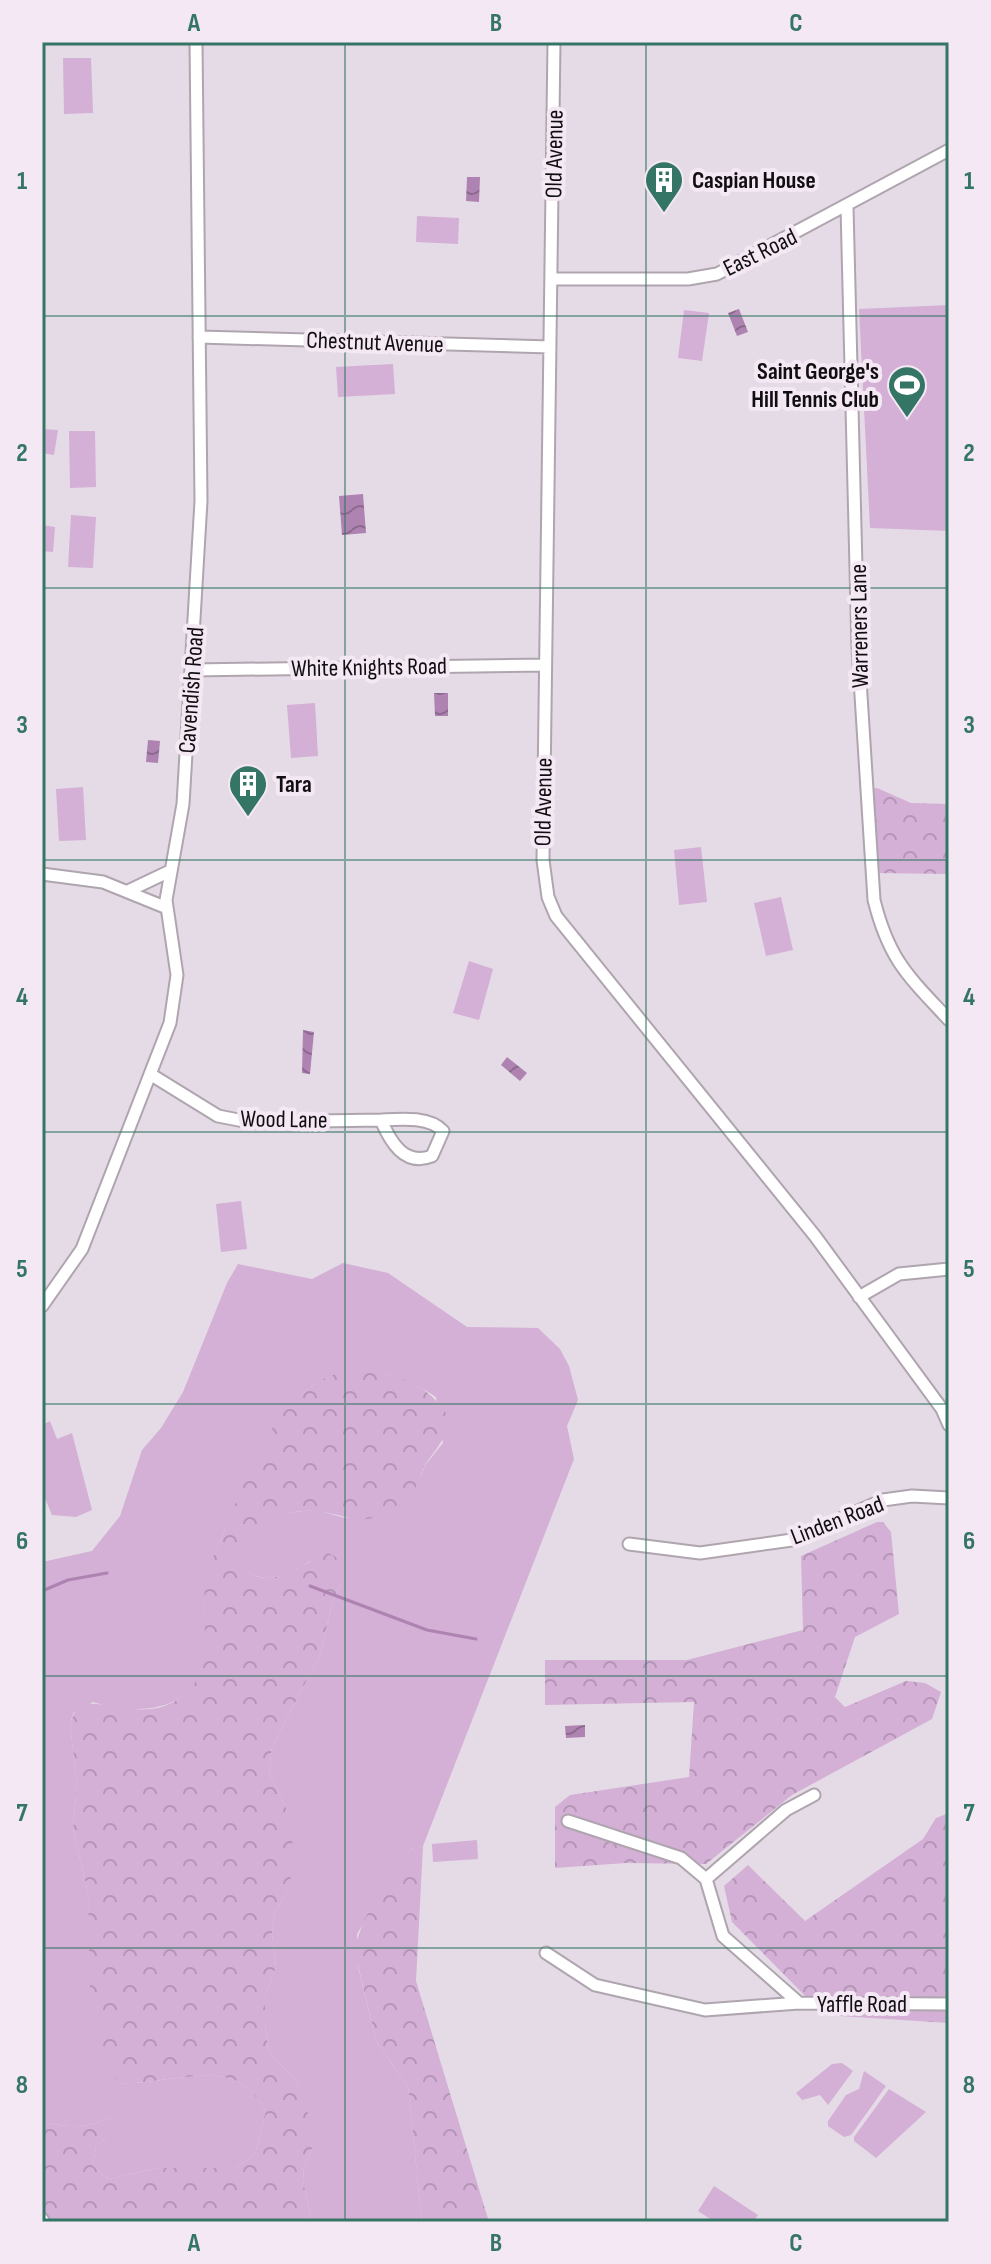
<svg xmlns="http://www.w3.org/2000/svg" width="991" height="2264" font-family="'Sofia Sans Condensed',sans-serif">
  <style>
    .grass { fill: #d4afd6 }
    .forest { fill: url(#forest-crowns) }
    .water { fill: url(#water-waves) }
    .lines { fill: none; stroke-linecap: round; stroke-linejoin: round }
    .stream { stroke: #ae82b1; stroke-width: 3 }
    .street-casing { stroke: #afa5af; stroke-width: 15 }
    .street { stroke: #fff; stroke-width: 11 }
    .grid { fill: none; stroke: #347565; stroke-width: 2; stroke-opacity: 0.55 }
    .labels { text-anchor: middle; stroke-width: 8; stroke-linejoin: round; paint-order: stroke }
    .street-label { font-size: 24px; fill: #110e11; stroke: #f3e8f3 }
    .poi-label { font-size: 24px; font-weight: bold; fill: #110e11; stroke: #f3e8f3; text-anchor: start }
    .neatline { fill: none; stroke: #347565; stroke-width: 3 }
    .grid-label { font-size: 26px; text-anchor: middle; font-weight: bold; fill: #347565 }
  </style>
  <defs>
    <pattern id="forest-crowns" width="20" height="18" patternUnits="userSpaceOnUse" patternTransform="scale(2)"><rect width="20" height="18" fill="#d4afd6"/><path d="M2 6a3 3 0 1 1 6 0M12 15a3 3 0 1 1 6 0" fill="none" stroke="#b595b7"/></pattern>
    <pattern id="water-waves" width="16" height="10" patternUnits="userSpaceOnUse" patternTransform="scale(2)"><rect width="16" height="10" fill="#ae82b1"/><path d="M0 5q4-4 8 0t8 0" fill="none" stroke="#8c698f"/></pattern>
  </defs>
  <rect width="100%" height="100%" fill="#e5dbe6"/>
  <path class="grass" d="M63,58h28l2,55 -29,1z
    M417,216l42,2 -1,26 -42,-2z
    M949,305v226l-79,-3 -11,-219z
    M684,310l25,3 -7,48 -24,-3z
    M393,364l2,30 -57,3 -2,-30z
    M42,429l16,1 -4,25 -12,-2z
    M69,431h26l1,56 -26,1z
    M71,515l25,2 -3,51 -25,-1z
    M42,525l13,2 -2,25 -11,-1z
    M315,703l3,53 -27,2 -4,-53z
    M83,787l3,53 -27,1 -3,-52z
    M701,847l6,55 -28,3 -5,-55z
    M781,897l12,53 -27,6 -12,-53z
    M469,961l24,8 -14,51 -26,-7z
    M241,1201l6,48 -26,3 -5,-48z
    M343,1263l45,10 79,54 71,1 22,21 9,17 9,34 -11,26 7,33 -151,387 -13,3 -53,85 1,32 18,75 32,46 14,135h-110l-9,-41 1,-14 8,-17 -13,-66 -31,-33 -3,-28v-26l11,-30 -4,-33 3,-23 14,-21 -3,-82 -17,-35 3,-26 49,-94 11,-50 10,-21 -32,-21c-22,16 -48,26 -71,5 10,-40 40,-58 80,-55 10,1 22,8 31,7 17,-2 48,-21 64,-28l12,-26 17,-21 -7,-46c-112,-72 -164,16 -202,112 -10,23 -23,49 -28,74 -6,29 9,77 -11,102 -24,29 -69,28 -102,17l-19,10 -4,11 7,63 -4,43 15,64 2,42 29,148c34,3 99,-20 126,3 8,6 14,16 21,24l-11,45 -19,13h-79l-48,11 -16,-13 3,-20 15,-13 -1,-17c-22,14 -43,11 -68,6v-560l50,-11 28,-35 22,-66 19,-22 22,-36 44,-109 11,-19 74,15z
    M50,1421l7,18 15,-6 20,77 -16,7 -24,-2 -10,-24v-66z
    M477,1840l1,19 -45,3 -1,-18z
    M842,2063l11,8 -25,34 -8,-10 -18,5 -6,-7 36,-29z
    M864,2071l22,15 -35,49 -7,2 -16,-11v-5l18,-26 13,-6z
    M889,2089l37,23 -50,46 -22,-17v-4z
    M714,2186l44,29 -5,7h-38l-17,-11z"/>
  <path class="forest" d="M877,788l34,15 38,1v70l-76,-1 -4,-84z
    M371,1370c38,9 57,15 79,49 -6,21 -10,25 -23,43 -6,8 -7,20 -13,28 -10,12 -32,27 -47,29 -14,2 -30,-5 -43,-7 -41,-7 -75,14 -84,54 28,27 58,2 86,-14l10,5 6,25 -10,21 -11,50 -49,94 -3,26 17,35 8,43 -5,39 -14,21 -3,23 4,33 -11,30v26l3,28 31,33 8,22 5,44 -8,17 -1,14 9,41h-270v-100c25,5 46,8 68,-6l7,5 -6,12 -15,13 -3,20 16,13 48,-11h79l19,-13 11,-45c-7,-8 -13,-18 -21,-24 -27,-23 -92,0 -127,-3l-12,-22 -16,-73 -2,-95 -15,-64 4,-43 -7,-63 8,-18c34,-7 68,20 106,-10 31,-25 17,-74 21,-109 3,-22 17,-48 25,-69 22,-55 48,-125 111,-145 9,-3 21,-1 30,-2z
    M877,1522h6l8,10 8,82 -44,23 -20,60 10,10 61,-26 19,2 16,9 -9,27 -140,76 -86,69 -80,-1 -71,5v-61l15,-12 119,-18 5,-75 -149,3v-45h142l116,-30 -2,-74z
    M949,1813v210l-125,-8 -92,-93 -8,-36 24,-21 57,56 118,-82 13,-21z
    M423,1846l-7,135 73,241h-67l-14,-135 -32,-46 -22,-93 11,-30 45,-69z"/>
  <path class="water" d="M467,177h13l-1,25 -13,-1z
    M739,309l9,23 -11,4 -9,-23z
    M363,494l3,39 -24,2 -3,-39z
    M434,693h14v23h-13z
    M148,740l12,1 -2,22 -12,-1z
    M303,1030l11,2 -4,42 -8,-1z
    M507,1057l20,16 -7,8 -19,-16z
    M585,1725v12l-19,1 -1,-12z"/>
  <g class="lines">
    <path class="stream" d="M310,1586l117,44 49,9
      M42,1591l26,-11 39,-7"/>
    <defs>
      <path id="street" d="M554,42l-11,818 5,37 8,19 259,320 127,173 7,16
        M847,207l11,441 16,252c15,60 34,76 75,120
        M551,279h137l29,-5 232,-124
        M199,337l351,10
        M193,670l352,-5
        M42,874l61,8 64,26
        M128,891l42,-20
        M150,1074l68,42 31,6 132,-2c19,-1 48,-4 62,11l-11,25c-28,11 -42,-15 -51,-36
        M859,1297l40,-23 50,-5
        M42,1306l40,-57 88,-226 7,-48 -11,-75 17,-96 18,-303 -5,-459
        M629,1544l71,9 92,-13 91,-40 29,-4 37,2
        M568,1821l113,37 25,21 17,57 76,67 150,1
        M706,1879l80,-69 28,-15
        M546,1953l49,32 110,25 94,-7
        M42,2219l2,3"/>
    </defs>
    <use href="#street" class="street-casing"/>
    <use href="#street" class="street"/>
  </g>
  <path class="grid" d="M345,42v2180M646,42v2180M42,316h907M42,588h907M42,860h907M42,1132h907M42,1404h907M42,1676h907M42,1948h907"/>
  <defs>
    <symbol id="building-pin" viewBox="-11 -11 22 30"><path d="M0 17L-7.5 6A9.5 9.5 0 1 1 7.5 6Z" fill="#347565" stroke="#f3e8f3"/><path d="M-4-6H4V6H1V3H-1V6H-4ZM-2.5-4.3h1.7v1.8h-1.7ZM.8-4.3h1.7v1.8H.8ZM-2.5-1h1.7V.8h-1.7ZM.8-1h1.7V.8H.8Z" fill="#fff"/></symbol>
    <symbol id="stadium-pin" viewBox="-11 -11 22 30"><path d="M0 17L-7.5 6A9.5 9.5 0 1 1 7.5 6Z" fill="#347565" stroke="#f3e8f3"/><path d="M0-5a6.5 5 0 1 0 0 10a6.5 5 0 1 0 0-10ZM-3.5-1.8h7v3.6h-7Z" fill="#fff"/></symbol>
  </defs>
  <g fill-rule="evenodd">
    <use href="#building-pin" x="642" y="158" width="44" height="60"/>
    <use href="#stadium-pin" x="885" y="363" width="44" height="60"/>
    <use href="#building-pin" x="226" y="762" width="44" height="60"/>
  </g>
  <g class="labels">
    <g class="street-label">
      <text transform="translate(554 154) rotate(-89)" y="8">Old Avenue</text>
      <text transform="translate(760 252) rotate(-26)" y="8">East Road</text>
      <text transform="translate(375 342) rotate(2)" y="8">Chestnut Avenue</text>
      <text transform="translate(859 626) rotate(-91)" y="8">Warreners Lane</text>
      <text transform="translate(369 667) rotate(-1)" y="8">White Knights Road</text>
      <text transform="translate(191 690) rotate(-86)" y="8">Cavendish Road</text>
      <text transform="translate(543 802) rotate(-89)" y="8">Old Avenue</text>
      <text transform="translate(284 1119) rotate(1)" y="8">Wood Lane</text>
      <text transform="translate(837 1520) rotate(-21)" y="8">Linden Road</text>
      <text x="862" y="2012">Yaffle Road</text>
    </g>
    <g class="poi-label">
      <text x="692" y="188">Caspian House</text>
      <text x="879" y="379" text-anchor="end">Saint George's<tspan x="879" dy="28">Hill Tennis Club</tspan></text>
      <text x="276" y="792">Tara</text>
    </g>
  </g>
  <rect width="991" height="2264" fill="none" stroke="#f3e8f3" stroke-width="88"/>
  <rect x="44" y="44" width="903" height="2176" class="neatline"/>
  <g class="grid-label">
    <text x="194" y="31">A</text>
    <text x="496" y="31">B</text>
    <text x="796" y="31">C</text>
    <text x="22" y="189">1</text>
    <text x="969" y="189">1</text>
    <text x="22" y="461">2</text>
    <text x="969" y="461">2</text>
    <text x="22" y="733">3</text>
    <text x="969" y="733">3</text>
    <text x="22" y="1005">4</text>
    <text x="969" y="1005">4</text>
    <text x="22" y="1277">5</text>
    <text x="969" y="1277">5</text>
    <text x="22" y="1549">6</text>
    <text x="969" y="1549">6</text>
    <text x="22" y="1821">7</text>
    <text x="969" y="1821">7</text>
    <text x="22" y="2093">8</text>
    <text x="969" y="2093">8</text>
    <text x="194" y="2251">A</text>
    <text x="496" y="2251">B</text>
    <text x="796" y="2251">C</text>
  </g>
</svg>
